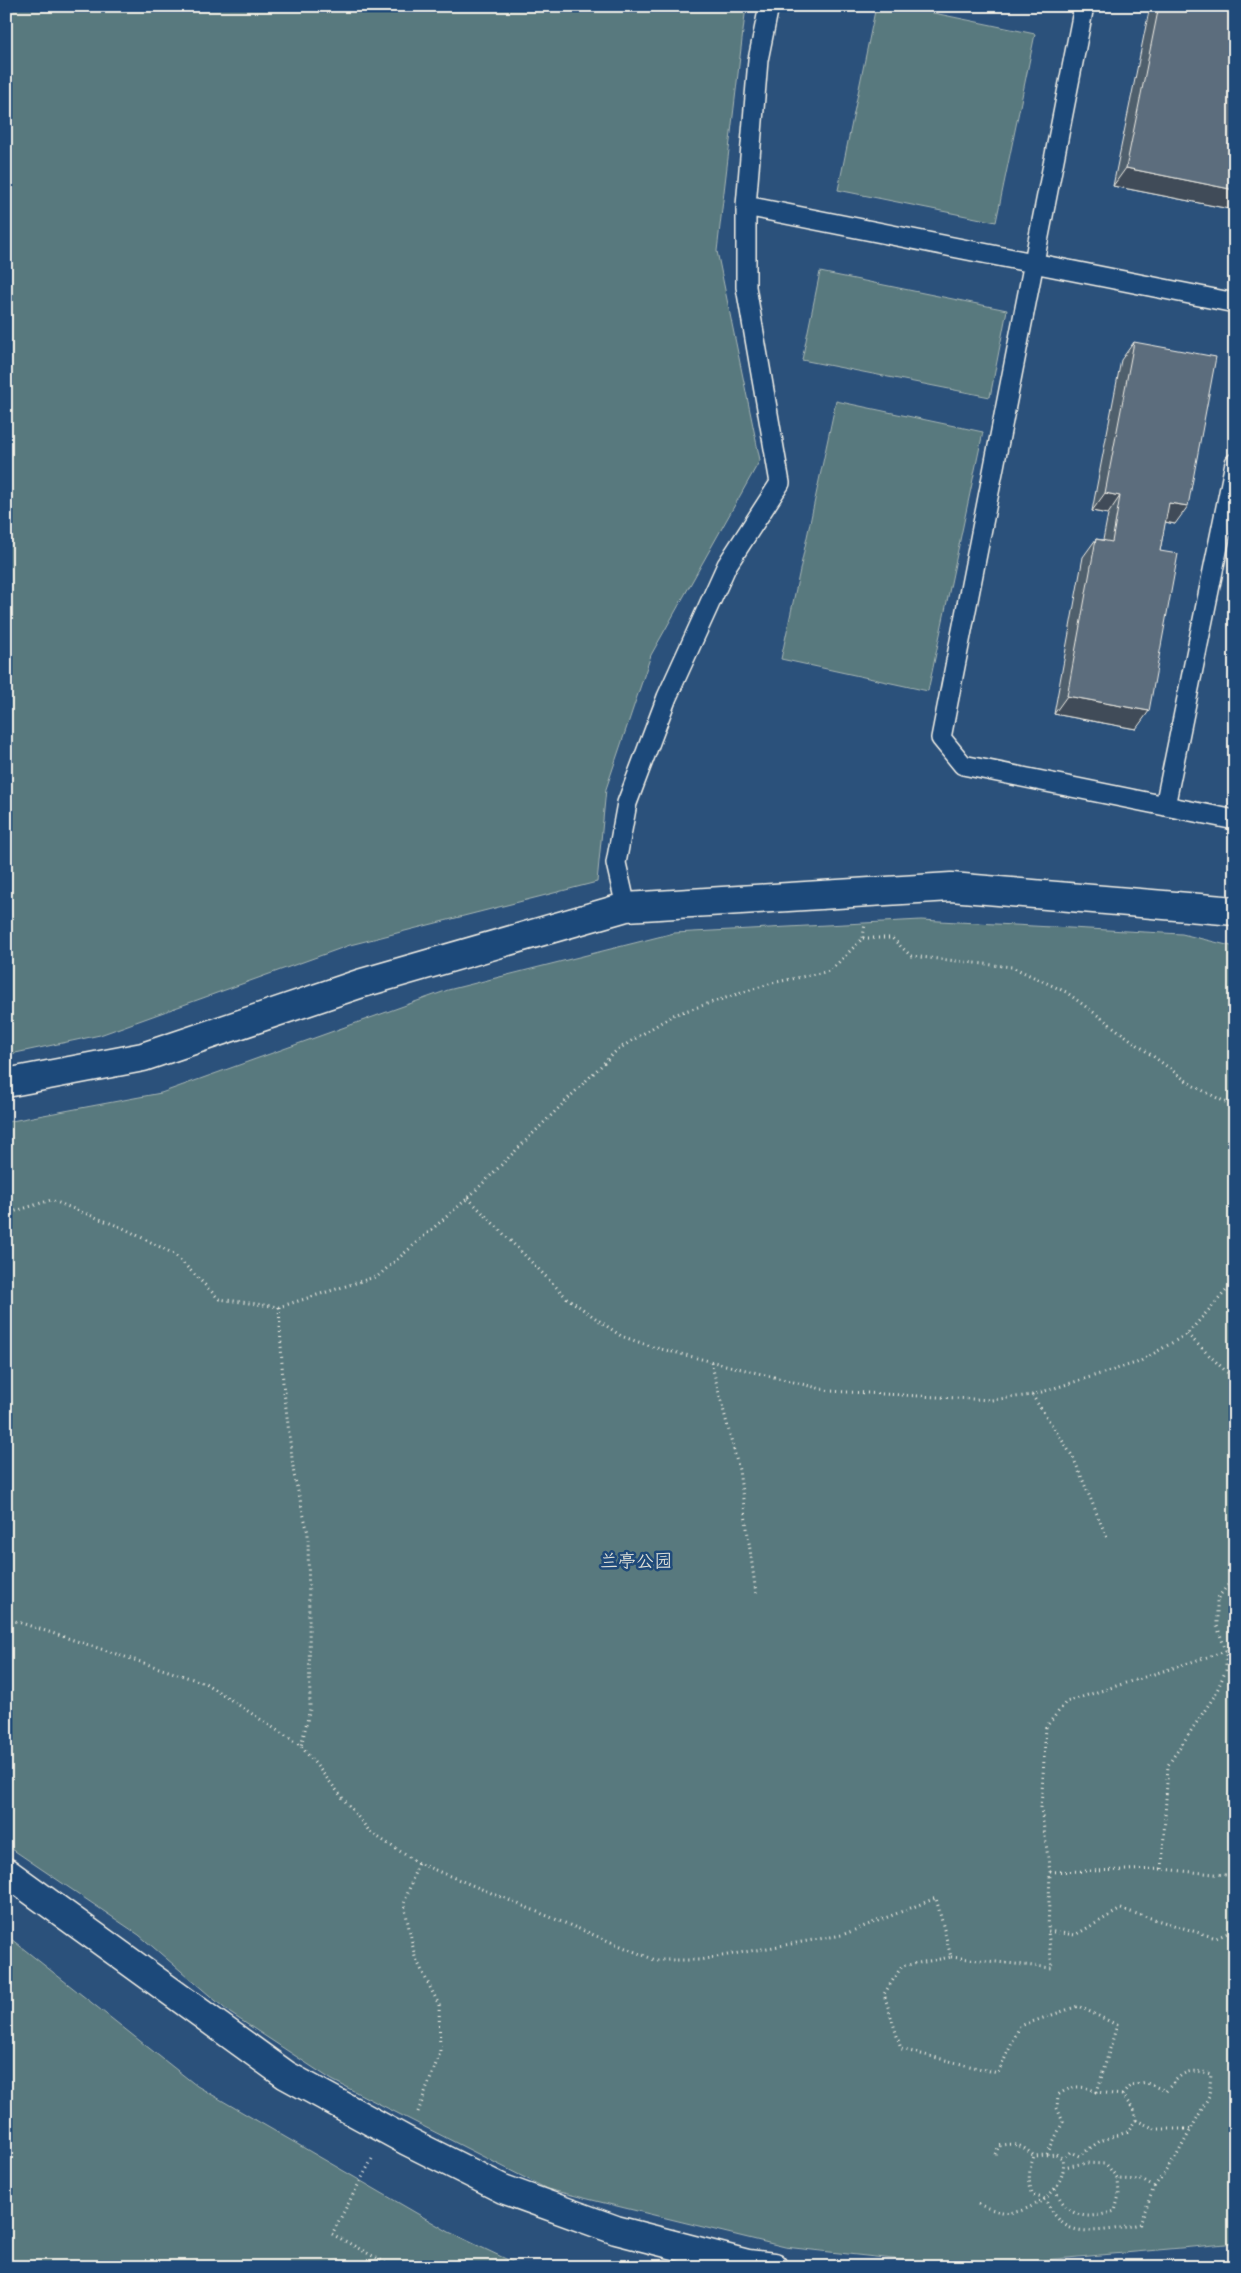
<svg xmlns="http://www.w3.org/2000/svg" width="1241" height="2273" font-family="'Patrick Hand','LXGW WenKai TC',sans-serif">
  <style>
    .green { fill: #59797e; stroke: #a6b5b3 }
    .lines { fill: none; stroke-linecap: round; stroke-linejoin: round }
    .lane-casing { stroke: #f4f1e8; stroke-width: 22 }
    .secondary-casing { stroke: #f4f1e8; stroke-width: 31 }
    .path { stroke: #f4f1e8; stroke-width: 3; stroke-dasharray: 1 4; stroke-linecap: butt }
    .lane { stroke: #1f4a7a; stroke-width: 19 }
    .secondary { stroke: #1f4a7a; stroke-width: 28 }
    .wall { fill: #4f5e6c; stroke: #f4f1e8 }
    .shaded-wall { fill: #404c58; stroke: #f4f1e8 }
    .building { fill: #5c6d7d; stroke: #f4f1e8 }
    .labels { text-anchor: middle; stroke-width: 5; stroke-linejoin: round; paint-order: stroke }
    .park-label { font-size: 18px; fill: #dddfd8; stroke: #1f4a7a }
  </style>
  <rect width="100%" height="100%" fill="#2b517b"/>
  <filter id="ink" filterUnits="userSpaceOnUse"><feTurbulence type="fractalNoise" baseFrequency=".02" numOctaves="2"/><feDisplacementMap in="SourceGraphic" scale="10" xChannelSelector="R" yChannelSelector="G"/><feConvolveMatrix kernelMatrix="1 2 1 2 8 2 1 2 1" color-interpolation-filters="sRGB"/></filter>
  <g filter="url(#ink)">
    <path class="green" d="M6,6h740l-29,245 43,209 -109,195 -45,134 -9,93 -247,63 -250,90 -94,20z
      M876,6h24l135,28 -39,188 -158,-32z
      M820,272l187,38 -17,87 -188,-37z
      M836,401l147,31 -55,259 -147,-32z
      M921,920l261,14 53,13v1294l-9,3 -261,23 -180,-20 -238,-58 -215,-109 -102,-67 -91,-78 -133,-90v-723l155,-29 287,-103 226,-57z
      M6,1935l191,151 252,146 74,35h-517z"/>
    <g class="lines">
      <defs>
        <path id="lane" d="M1084,6l-143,732 22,27 272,55
          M746,206l489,97
          M1165,806l70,-343
          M626,907l-10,-44 11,-60 40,-106 41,-90 19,-42 53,-82 -34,-196v-81l12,-146 11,-54"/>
        <path id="secondary" d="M6,1083l137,-26 216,-73 267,-77 325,-20 284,24
          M6,1872l280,203 121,66 96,48 113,41 132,34 26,3"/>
      </defs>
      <use href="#lane" class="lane-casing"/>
      <use href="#secondary" class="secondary-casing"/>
      <path class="path" d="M863,938h29l19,18 101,11 54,25 126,93 43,22
        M468,1198l99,100 54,38 32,11 177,44 161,9 41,-5 107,-33 48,-28 48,-53
        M6,1214l45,-14 72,28 51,26 45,45 60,8 99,-31 90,-78 149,-148 56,-35 99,-32 58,-12 33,-33 2,-15
        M279,1307l4,76 11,92 14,58 2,176 -9,37
        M1187,1334l48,46
        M711,1362l28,108 17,123
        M1032,1395l41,62 34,81
        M6,1618l199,65 96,63 69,86 48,31 237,97h44l143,-25 94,-37 15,59 -49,9 -18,28 17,55 97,24 22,-47 58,-20 39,19 -20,67 25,3 12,15 2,10 -9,12 -27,9 -21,15 -9,-4 -7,7
        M1226,1651l-160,51 -20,25 -5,81 9,64 -2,59 27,4 46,-26 95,29 19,-8
        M1162,1869l6,-104 47,-70 11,-25v-19l-9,-25v-27l18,-23
        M1050,1872l112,-3 73,7
        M951,1957l101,11 -4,-37
        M1122,2095l8,-9 17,-3 19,8c16,-18 20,-24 45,-17l-2,22 -33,61 -22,30
        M418,2112l22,-59 -1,-48 -24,-48 -11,-53 14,-41
        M1136,2120l19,9h36
        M995,2154l4,-8c16,-4 23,-1 35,10
        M1047,2154l16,-32 -6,-14 1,-13c14,-10 23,-10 39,-3
        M1056,2154l7,5c3,16 -7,30 -18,40l-12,-4c-6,-14 -4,-25 1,-39z
        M372,2159l-40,75 61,33
        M1055,2189c13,30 32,31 60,22l4,-16 -1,-16
        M978,2204c30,13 39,11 67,-5 6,12 16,27 29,30 17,5 49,-1 66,-5l14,-37 -12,-7 -24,-1 -12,-15 -21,-1 -21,4"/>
      <use href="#lane" class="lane"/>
      <use href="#secondary" class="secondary"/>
    </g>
    <path class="wall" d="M1150,6h85v204l-122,-24z
      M1134,342l41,182 -10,-2 -5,29 -24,178 -82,-15 29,-157 13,-18 7,1 5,-26 -16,-3 29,-151z"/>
    <path class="shaded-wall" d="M1126,168l109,22v20l-122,-24z
      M1105,493l15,3 -12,18 -16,-3z
      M1169,503l19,3 -13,18 -19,-4z
      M1067,696l82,15 -13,18 -82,-15z"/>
    <path class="building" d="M1159,6h76v184l-109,-22z
      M1134,342l82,15 -28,149 -19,-3 -9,48 18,3 -29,157 -82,-15 29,-157 16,3 8,-46 -15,-3z"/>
  </g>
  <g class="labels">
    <g class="park-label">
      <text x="636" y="1567">兰亭公园</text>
    </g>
  </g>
  <rect width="1241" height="2273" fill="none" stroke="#1f4a7a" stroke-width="25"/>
  <rect x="12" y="12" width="1216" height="2248" fill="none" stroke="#f4f1e8" stroke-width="2" filter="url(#ink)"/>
</svg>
